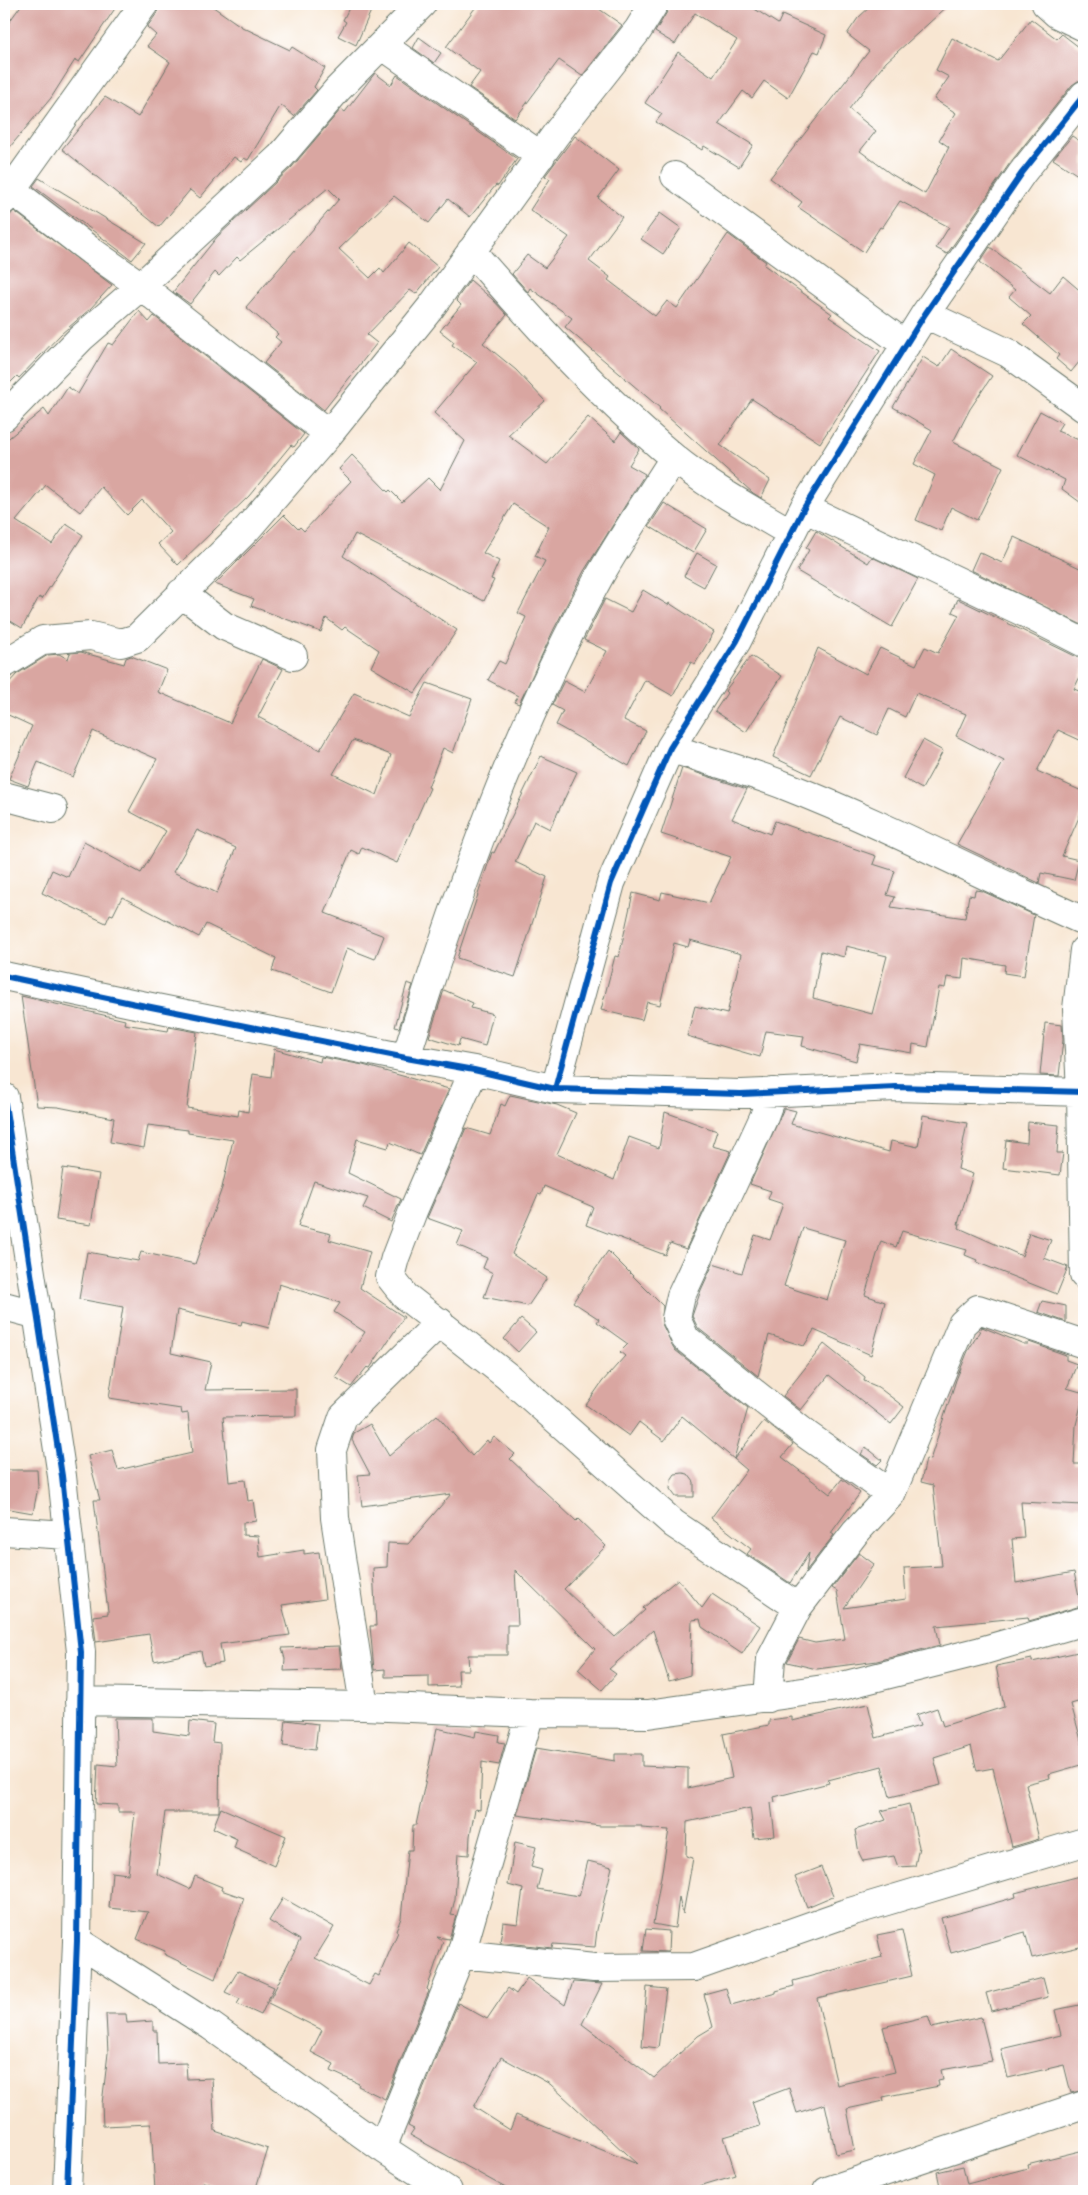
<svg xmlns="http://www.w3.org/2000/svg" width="1088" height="2195" font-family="Caveat,sans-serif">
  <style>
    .building { fill: #d9a6a1; fill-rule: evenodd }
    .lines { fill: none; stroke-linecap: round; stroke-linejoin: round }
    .street-casing { stroke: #6b786b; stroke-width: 30 }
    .street { stroke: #fff; stroke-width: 28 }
    .cycleway-casing { stroke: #fff; stroke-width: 9 }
    .cycleway { stroke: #0057b8; stroke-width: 6 }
  </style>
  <rect width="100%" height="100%" fill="#fff"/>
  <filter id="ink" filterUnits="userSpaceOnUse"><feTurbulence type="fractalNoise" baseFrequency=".02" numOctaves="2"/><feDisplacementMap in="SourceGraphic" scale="10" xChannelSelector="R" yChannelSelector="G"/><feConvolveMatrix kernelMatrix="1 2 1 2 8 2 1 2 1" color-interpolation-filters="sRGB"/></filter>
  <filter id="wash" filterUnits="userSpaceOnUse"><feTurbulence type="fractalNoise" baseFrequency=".0096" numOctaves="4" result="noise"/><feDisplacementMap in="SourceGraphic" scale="20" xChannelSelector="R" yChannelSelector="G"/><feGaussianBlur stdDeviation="1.12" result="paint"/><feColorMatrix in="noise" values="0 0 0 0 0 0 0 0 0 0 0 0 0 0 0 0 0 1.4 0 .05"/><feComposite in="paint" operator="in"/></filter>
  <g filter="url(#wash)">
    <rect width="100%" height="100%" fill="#f8e6d2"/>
    <g id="blocks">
      <path class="building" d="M22,4h96l-39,58 -4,-2 -24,38 -47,56v-125z
        M159,4h50l33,23 48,23 2,-3 33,21 -11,19 3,3 -23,26 -13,-11 -33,55 -4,-2 -3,4 -7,-5 -34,41 -10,-8 -31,37 -97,-78 43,-52 33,20 32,-55 -23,-16 9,-11 -9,-8 10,-14z
        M351,4h23l-18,41 -18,-9 8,-14 -3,-2z
        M478,4h114l30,21 -40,51 -23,-16 -44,59 -46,-32 11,-15 -34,-25z
        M670,4h77l31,20 4,-9 44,20 -7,18 -5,-2 -26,47 -24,-17 -12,17 -9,-7 -24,33 34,21 -14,22 -35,-21 -2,4 -46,-28 6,-8 -17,-11 33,-51 35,25 24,-37 -42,-27 -20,31 -20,-12 12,-20z
        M873,4h77l-64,58 -37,47 27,22 -16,20 31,23 34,20 24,-47 -10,-7 17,-27 -22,-14 15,-22 -13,-7 16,-32 46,23 33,-42 26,20 5,-5 22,17v29l-6,1 -6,4 -62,78 -63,91 -11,-6 13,-21 -49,-26 -18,27 -2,-1 -16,25 -66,-45 4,-5 -32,-24 99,-127 -22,-17 11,-16z
        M419,37l22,16 -7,10 -21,-15z
        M375,73l16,12 6,-10 120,84 -19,27 -2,-1 -26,32 -22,-18 -19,24 -35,-27 -55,53 31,29 10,-10 4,5 25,-30 29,24 -22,27 -6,-4 -43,45 10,8 -53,67 -60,-47 17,-21 -6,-5 3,-3 -32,-27 93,-108 -11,-11 -88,72 -3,-3 -18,19 -4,-4 -25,32 -17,-12 44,-55 75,-70 49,-58 4,3z
        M575,136l44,34 -21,28 24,19 -33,44 21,16 -2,3 47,36 12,-15 10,7 51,-74 38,28 -2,3 68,49 -3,3 51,34 -60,92 -68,-44 -32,46 50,35 -9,18 -8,-5 -94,-84 1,-1 -95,-81 7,-9 -42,-30 -2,4 -16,-18 15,-19 18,13 24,-31 -39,-27 20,-31 -5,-3z
        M1072,136l12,8v35l-31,-20z
        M39,178l107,65 -14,17 -99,-74z
        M14,211l98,74 -22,24 -29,25 -42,44 -2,-2 -13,13v-167z
        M660,213l21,15 -18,26 -22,-15z
        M990,247l60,46 13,-17 21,18v62l-13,16 -15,-13 3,-4 -36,-31 8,-8 -22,-19 6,-7 -35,-28z
        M470,280l23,20 14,15 -24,28 33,27 29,31 -37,34 39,29 41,-47 27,24 6,-9 18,17 -10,16 16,9 -61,97 -30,58 -35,75 -5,-2 4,-6 -30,-16 11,-19 6,3 21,-47 -8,-4 27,-52 -10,-5 14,-29 -36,-23 -30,49 16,8 -8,18 3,1 -10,21 -129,-67 -12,22 114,74 -42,63 -44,-26 8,-17 -34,-23 -3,3 -16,-12 -5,14 -70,-26 3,-7 -39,-15 69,-69 14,14 2,-2 4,4 47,-50 -12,-12 13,-14 36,37 2,-2 12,12 26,-24 12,12 25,-49 -31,-28 43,-51 -25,-17 2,-3 -14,-11 21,-26 -5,-5z
        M139,311l10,11 5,-6 150,118 -10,13 -3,-2 -42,51 -71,69 -20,-21 13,-12 -29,-32 -15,15 -26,-28 -21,25 -34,-27 -30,36 36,23 14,-20 17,11 -41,64 -3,-2 -17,31 -18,-11v-175l40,-33 5,7 19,-29 10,7 30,-51 5,2z
        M951,349l41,27 -22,33 -17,33 50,25 -26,53 -26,-13 -10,24 -25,-11 19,-45 -21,-11 18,-34 -39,-23 30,-50 16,10z
        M1040,411l22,12 -5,8 22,9 3,-6h2v71l-22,-16 3,-9 -48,-25z
        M664,503l43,26 -14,24 -44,-27z
        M816,531l52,32 4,-6 46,22 -26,48 -95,-56 12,-21 -3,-2z
        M1014,537l70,33v56l-113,-56 8,-18 23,11z
        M697,553l19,11 -12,23 -20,-11z
        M643,590l25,15 1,-2 45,29 -19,32 -4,-2 -18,34 -28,-16 -21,40 22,11 -17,35 -73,-41 7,-14 -11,-6 12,-24 21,11 22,-41 -23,-11 21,-41 26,13z
        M958,599l119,58 7,2v9l-10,21 10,4v49l-26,-12 -21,41 47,21v14l-22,50 17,4 -5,20 -33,-7 -2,10 -82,-39 47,-83 -48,-25 10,-22 -50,-21 -11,24 -16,-8 -12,26 -37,-18 -29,58 -38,-18 45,-109 48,26 14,-26 36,17 9,-18 13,6 21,-38 -7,-3z
        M81,652l43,12 2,-6 5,-2 36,14 -9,22 72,31 32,-64 21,10 -25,48 62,33 34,-57 55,24 18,-34 45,16 -19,54 -10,-5 -15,39 2,1 -33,75 -35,-16 -3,7 -8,-4 -26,63 59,23 -9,23 -28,-11 -16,44 -59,-21 4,-13 -70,-34 -7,13 -77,-40 -9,18 -3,-1 -4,9 -64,-30 10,-23 16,7 16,-35 57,31 25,-42 -37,-20 28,-52 -64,-28 -20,46 -35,-15 -10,24 -19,-7 23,-53 -28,-13v-25l13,-14 31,-19 11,-1 9,5 2,-6zM353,740l38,15 -14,40 -44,-21zM197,830l39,18 -19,45 -44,-21z
        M751,656l31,20 -36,56 -31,-21 12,-18 -2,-2z
        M923,740l20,11 -21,38 -19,-11z
        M541,756l36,16 -27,57 -16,-8 -19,41 32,15 -32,100 -58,-19 35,-106 2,1z
        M682,768l65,21 -15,30 38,15 5,-13 101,35 -3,8 22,7 -8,24 8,2 -4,10 74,11 4,-23 5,1 1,-6 7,1 52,24 -10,61 -20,-3 1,-8 -41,-7 -2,21 -15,-2 -2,11 -6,-1 -11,60 -15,-3 -1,9 -52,-9 -4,17 -54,-15 2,-10 -38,-5 -6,26 -73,-21 8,-30 32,8 14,-60 -51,-14 -2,7 -14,-4 -14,62 -13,-3 -5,18 -41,-10 14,-54 4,1 14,-64 27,7 2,-8 47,11 22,-46 -70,-23zM846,946l41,10 -15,58 -59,-16 8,-47 23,6z
        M407,983l6,2 -14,43 -4,-1z
        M444,990l29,13 -2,5 22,6 -8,32 -25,-7 -2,7 -29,-9z
        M21,996l104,24 -1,4 44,7 1,-4 28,5 -10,76 51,8 1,-6 9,2 5,-38 18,3 3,-28 46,13 1,-5 42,8 86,24 -29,66 -30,-13 -2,6 -31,-9 -9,34 53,26 -10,23 -28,-14 5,-10 -54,-17 -16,45 33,8 -2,6 41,12 -10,36 44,29 -34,51 -3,-1 -16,20 -16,-10 30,-45 -31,-20 6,-9 -61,-19 -10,44 -27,-7 -1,4 -64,-15 -6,43 40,9 -6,28 91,-1v27l-73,1 6,65 16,-2 3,21 5,-1 3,21 -13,2v12l15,1 2,21 44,-7v4l15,-2 6,47 -43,6 8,30 -70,9 3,19 -19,3 -3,-15 -47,10 -5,-27 -53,8 -3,-26 15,-2v-3l-14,-111h6l-12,-44 24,-6 6,20 74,-17 -4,-40 -6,1 -1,-5 -72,-11 14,-91 -44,-8 8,-47 51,9 3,-9 54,12 27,-76 11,-48 -45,-7v-3l-40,-5 -4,23 -34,-6 4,-24 -56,-11 -21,-1z
        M1045,1023l17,2 1,15 -4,36 -19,-1z
        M510,1095l47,10 19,8 -19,41 57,26 15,-43 30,11 6,-36 52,19 -5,15 19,5 -45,98 -16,-6 -5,12 -79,-30 7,-18 -49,-21 -3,9 -3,-1 -26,60 35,24 -19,28 -44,-9 9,-24 -10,-5 4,-10 -30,-13 6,-14 -36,-13 39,-90 24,7 11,-31 4,2z
        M784,1108l12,3 -5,13 98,28 2,-11 27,6 5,-32 44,8 -9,46 15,5 -15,50h2l-1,4 63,28 7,-23 22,7 -7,18 24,9 -11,27 -81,-32 1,-2 -12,-5 2,-5 -65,-19 -6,16 -15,-6 -16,54 20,7 -14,53 -57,-25 -10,16 -35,-11 -11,41 -60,-48 -6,-12 9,-26 12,-26 29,9 13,-38 15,5 13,-36 -15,-5 3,-8 -21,-7zM803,1228l42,12 -18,60 -43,-14z
        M1028,1122l31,3 -2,28h6l-3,22 -57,-7 3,-28 21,3z
        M63,1168l36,6 -8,51 -35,-5z
        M608,1251l55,55 -1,18 13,26 73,58 -14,51 -52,-43 -18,25 -25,-19 -10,14 -43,-31 16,-23 23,-26 -5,-4 8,-8 -31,-22 2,-3 -26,-17z
        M1042,1301l24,5v16l-28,-10z
        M521,1319l15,13 -18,20 -14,-13z
        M982,1327l42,17h4l1,-2 37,13v5l11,4 -10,24 17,5 -8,32 -2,39h9v41l-62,-3 3,36 -12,1 4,44 58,-11 7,34 -52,15 -1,-4 -92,9 4,19 -63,16 -60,8 -30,-7 12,-23 16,4 30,-4 -8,-48 -5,-3 27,-35 15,11 -30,44 62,-9 -2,-31 38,-2 -9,-81 -12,-3 5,-23 4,1 26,-80 12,-29z
        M824,1344l41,33 -1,4 14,6 26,20 -13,17 -62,-49 -28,35 -18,-14z
        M437,1415l35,41 15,-16 2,3 5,-6 21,17 -5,5 66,62 2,-2 28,27 -42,43 51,48 30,-27 -2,-2 35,-29 24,29 10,-14 48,32 -18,28 -40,-27 -2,-8 -8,1 -2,55 -21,6 -16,-51 -44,39 7,5 -14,16 -24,-21 17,-20 -80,-79 3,55h-11v30h-39l1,15h-11l1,16 -30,1v-11l-44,1v-8l-11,1 -4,-44h6l-3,-58 14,-1 1,-24 20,1 43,-50 -89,12 -4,-31 12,-1 -18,-34 2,-7 16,-9 19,32z
        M764,1421l29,23 -11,13 48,37 12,-15 18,14 -29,40 3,2 -28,36 3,-18 -19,30 -43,-29 4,-5 -40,-31 36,-48 -13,-11z
        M866,1447l16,13 -5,5 -16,-11z
        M4,1470h33l1,17 -5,26 -29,-5z
        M683,1473l5,1 6,8v15h-18l-6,-8 1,-9 4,-6z
        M339,1646l3,23 -58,2 1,-12 -3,-11z
        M1078,1652l6,27v21l-13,4 13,47v13l-35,10 1,4 -24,6 13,55 -27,8 -19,-79 -16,3 -6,-25 -37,12 7,27 -51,12 -8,-31 -54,14 1,3 -55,14 1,5 -4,1 4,33 -21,2 -4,-30 -63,14 -1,34 7,2 -10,56 -4,-17 -4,31 -22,-4 16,-94 -27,-2v-2h-42l-83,-11 19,-67 79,13v-7h27v12l46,2v20l44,-10 -9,-44 46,-9v-5l23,-3v4l76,-17 8,34 44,-12 -4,-11 21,-7 6,18 61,-19 -8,-41 36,-7v3z
        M115,1718h38v13l36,5 1,-15 24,3 -2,18 8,1 -1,69h-54l-8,62 33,15 5,-13 27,11 -1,3 23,8 -29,81 -51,-25 1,-3 -28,-12 11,-27 -39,-4 3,-36 16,2 7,-62h-17v-7l-22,-1 2,-40 19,2z
        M286,1720l32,4 -3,26 -32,-4z
        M437,1728l38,9 1,-6 23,4 -1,7 7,1 -6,22 -17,-3 -2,48 -5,-1 -5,27 -1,19 -11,-1 -3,45 -4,16 5,1 -7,23 -12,-2 6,5 -16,47 2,2 -44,108 -27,-13 1,-2 -28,-13 3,-7 -23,-12 11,-22 -54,-27 32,-63 -31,-19 14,-23 51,29 -19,31 54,27 6,-11 4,2 19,-44 -2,-1 5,-13 7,-68h4l1,-25h3z
        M909,1804l10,43 -4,19 -17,1 -4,-11 -31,5 -4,-8 -4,-23 31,-10 -5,-9z
        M221,1808l65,28 -12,30 -40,-18 3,-9 -24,-11z
        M515,1842l21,5 -5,20 11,3 -5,19 42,7 9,-35 24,6 -15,63 -2,17 -42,-3 -1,4 -52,-6 3,-20 15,2 5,-35 -15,-4z
        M821,1867l12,29 -26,11 -12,-30z
        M1084,1875v71l-52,12 -7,-26 -74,21 -10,-35 75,-21 -1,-4z
        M646,1929l23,2 -1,21 -25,-1z
        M902,1930l10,46 -95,22 20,87 58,-13 -12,-45 45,-11 4,12 49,-11 11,44 -51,9 2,9 -5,1 1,6 -56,11 1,4 -37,8 8,41 -19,4 -11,-50 -28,9 -8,-25 -37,14 8,24 -36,11 12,38 -40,12 7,4h-192l-101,-56 4,-6 -6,-3 50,-123 29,16 21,-31 8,6 11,-16 38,27 8,-23 29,2 -20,40 72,54 44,-42 15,-9 -9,-33 22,-6 5,17 45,-12v-2l18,-5 -1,-5 89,-24 -5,-22zM501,2057l49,27 87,80 -121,-49 -6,15 -36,-23z
        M238,1971l36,16 -13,28 -24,-11 3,-5 -15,-7z
        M1043,1978l5,19 -57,14 -5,-18z
        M647,1987l19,2 -8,59 -16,-2z
        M1084,2004v86l-13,3 -7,-28 -56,13 -7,-29 60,-14 -6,-25z
        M106,2014h20l1,9 26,-2v10h4l1,33 28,-1 1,16 25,-1 3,53 53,18 -13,42h-23l-29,-9 1,9h-49l-4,-67 -48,2 -1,-22 6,-51z
        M1084,2150v41h-143l-4,-19 26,-6 4,18 61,-16 -1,-4z"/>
    </g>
  </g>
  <g filter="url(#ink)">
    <use href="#blocks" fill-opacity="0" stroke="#6b786b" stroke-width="1"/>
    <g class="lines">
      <defs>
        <path id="street" d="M1046,4l11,10 27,13
          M383,46l158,110
          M675,176l231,169
          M4,184l87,67 50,35 188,148
          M4,200l140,-196
          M471,251c63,72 128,144 202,206 36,30 78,52 118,76
          M925,314l83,39 76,55
          M4,417l77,-79 60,-52 140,-130 56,-66 85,-86
          M804,508l221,105 59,30
          M181,593l43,33 69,30
          M4,664l39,-24 48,-4 30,7 16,-5 110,-109 82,-95 103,-128 124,-172 82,-104 16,-26
          M670,748c38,13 78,23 116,38 102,40 198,91 298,135
          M4,796l49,13
          M1084,950l-7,59 4,83 3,183
          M4,976l127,27 275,55 68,12 81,19 186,5 155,-7 188,5
          M406,1058c50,-164 109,-328 192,-479 23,-41 51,-81 76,-121
          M474,1070l-61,141 -18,47 -5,19 15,19 102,80 167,148 124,83
          M555,1089l56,-206 59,-135 67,-107 67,-133 121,-194 97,-141 62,-78
          M773,1092l-10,27 -82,177 -5,22 9,20 122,97 84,59
          M4,1097l58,379 19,176 -4,289 -10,250
          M4,1306l34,9
          M4,1531l64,4
          M768,1698l3,-39 27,-52 57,-74 36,-39 71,-170 16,-15 106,35
          M80,1701l284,5 166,7 118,1 190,-27 143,-36 103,-30
          M364,1706l-29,-188 -3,-68 11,-33 97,-95
          M77,1941l134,85 171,122 66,43
          M461,1954l133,14 100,-1 156,-55 234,-70
          M382,2148l79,-194 69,-241
          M827,2191l257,-86"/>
      </defs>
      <use href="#street" class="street-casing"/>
      <use href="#street" class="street"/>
      <defs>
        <path id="cycleway" d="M4,976l127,27 275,55 68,12 81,19 186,5 155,-7 188,5
          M555,1089l56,-206 59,-135 67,-107 67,-133 121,-194 97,-141 62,-78
          M4,1097l58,379 19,176 -4,289 -10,250"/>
      </defs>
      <use href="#cycleway" class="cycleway-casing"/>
      <use href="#cycleway" class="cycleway"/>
    </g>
  </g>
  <rect width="1088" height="2195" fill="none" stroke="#fff" stroke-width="20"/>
</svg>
